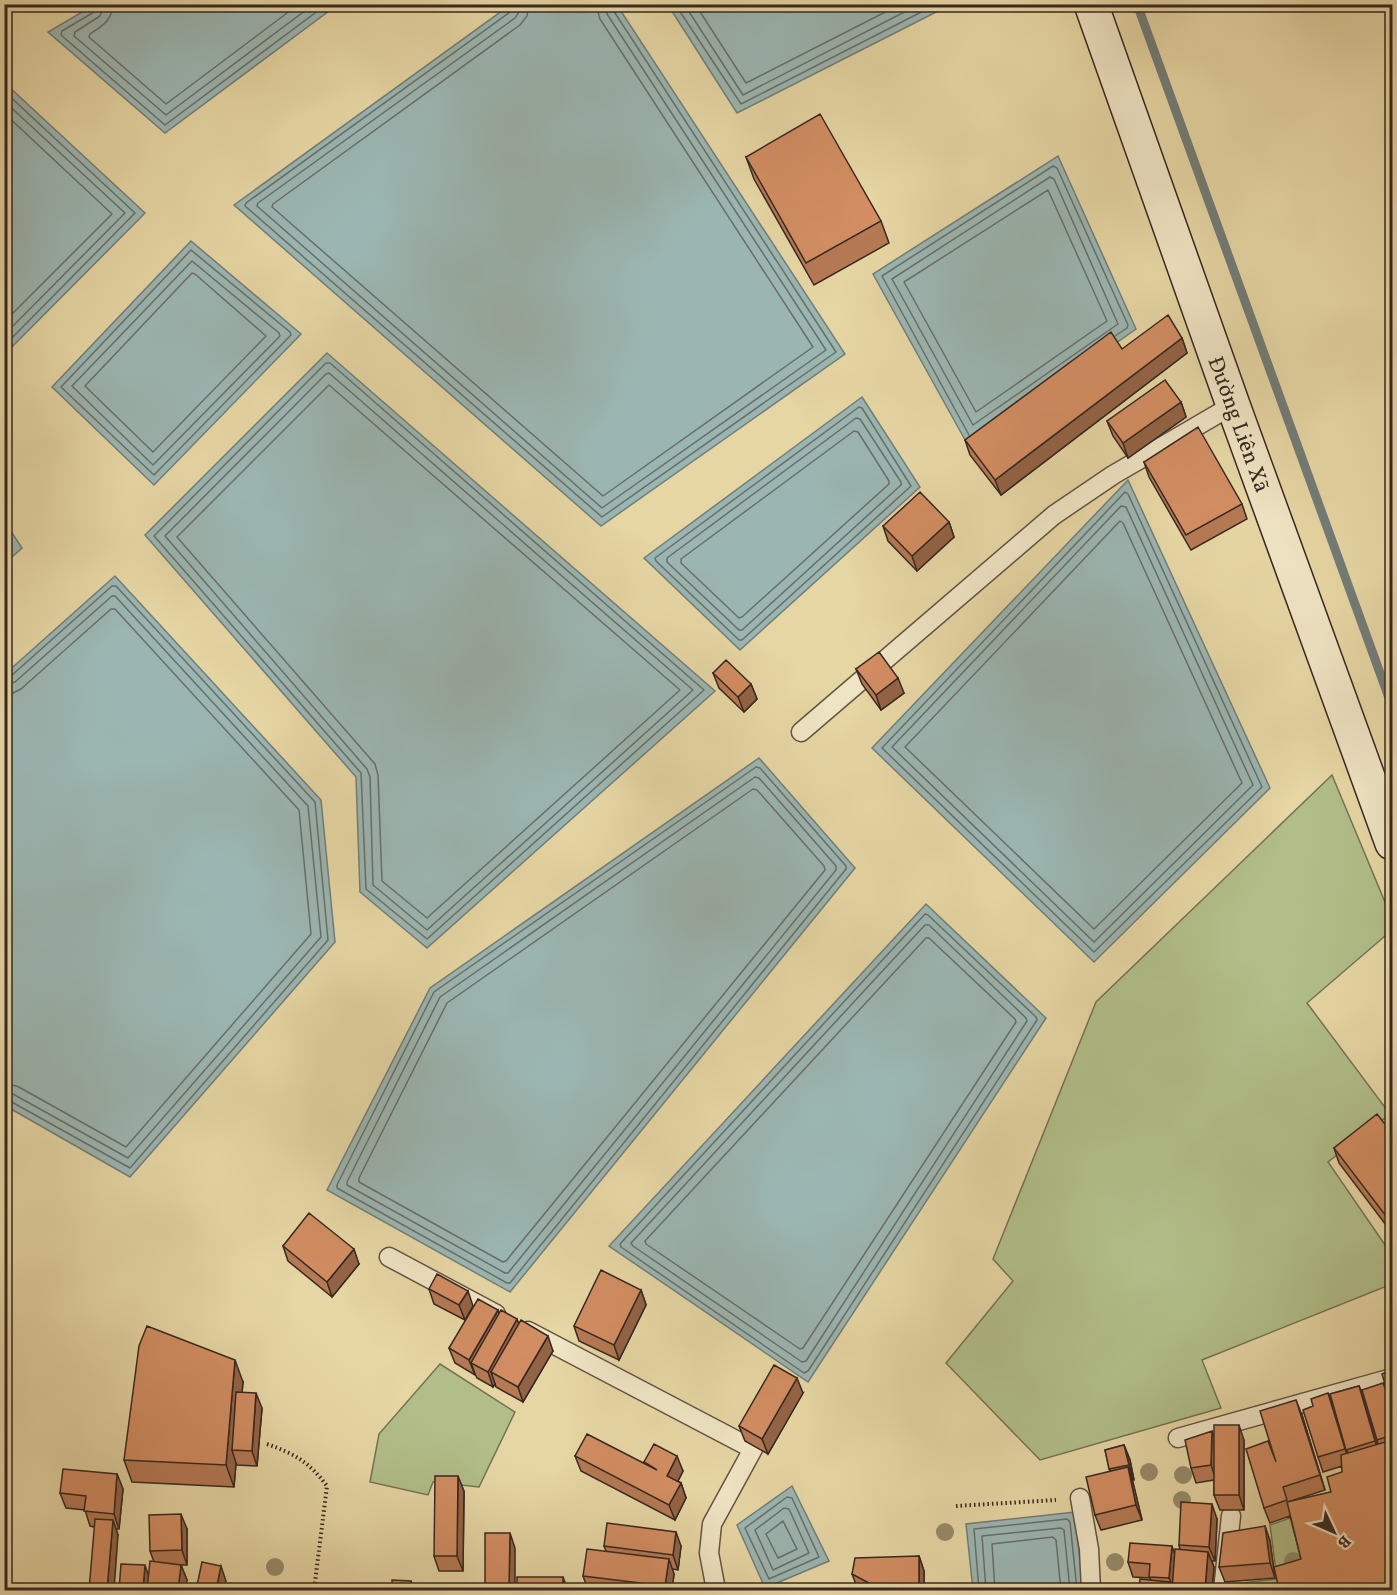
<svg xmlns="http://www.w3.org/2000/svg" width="1397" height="1595" font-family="Vollkorn,serif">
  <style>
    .green { fill: #b1be89; stroke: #747355; stroke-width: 1.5 }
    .water { fill: #9bb6b2; stroke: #737d78; stroke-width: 1.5 }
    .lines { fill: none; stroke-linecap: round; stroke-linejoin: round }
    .shore { stroke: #686f6a; stroke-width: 1.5 }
    .stream { stroke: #737d78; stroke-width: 9 }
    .lane-casing { stroke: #625442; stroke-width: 21 }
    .secondary-casing { stroke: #362821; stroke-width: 36 }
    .path { stroke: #362821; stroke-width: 4; stroke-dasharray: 1.5 3; stroke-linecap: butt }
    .lane { stroke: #efe4c4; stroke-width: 18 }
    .secondary { stroke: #efe4c4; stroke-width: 33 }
    .tree { fill: #968b6a }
    .wall { fill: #b57954; stroke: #362821; stroke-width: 1.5 }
    .shaded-wall { fill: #936345; stroke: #362821; stroke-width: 1.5 }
    .building { fill: #d28d62; stroke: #362821; stroke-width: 1.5 }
    .labels { text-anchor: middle; stroke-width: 5; stroke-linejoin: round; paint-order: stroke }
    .street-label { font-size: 22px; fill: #362821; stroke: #efe4c4 }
  </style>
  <rect width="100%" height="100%" fill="#e6d6a4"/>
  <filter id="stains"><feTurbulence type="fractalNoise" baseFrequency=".00333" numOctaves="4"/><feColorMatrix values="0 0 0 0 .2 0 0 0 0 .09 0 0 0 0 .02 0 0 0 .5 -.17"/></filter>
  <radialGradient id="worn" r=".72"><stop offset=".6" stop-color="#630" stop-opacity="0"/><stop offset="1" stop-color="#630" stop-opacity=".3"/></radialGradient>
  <path class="green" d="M1332,775l60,144v11l-85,73 83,111 -62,48 64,93v29l-190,76 19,48 -181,52 -94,-97 67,-82 -20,-22 103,-257z
    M440,1364l75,48 -36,75 -46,-5 -5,13 -58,-13 9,-48z
    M1293,1517l14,57 -26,16h-58l1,-5 53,-6 -7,-54z"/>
  <path class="water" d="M94,5v-1l243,1 -172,128 -117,-101z
    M510,5h107l228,349 -244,172 -367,-321z
    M668,5h282l-213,108z
    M7,85l138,128 -140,141 -1,-268z
    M1058,156l78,173 -167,118 -96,-173z
    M191,241l110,93 -147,151 -102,-98z
    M327,353l388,338 -288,257 -67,-56 -4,-115 -211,-242z
    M862,397l58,90 -180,163 -96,-92z
    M1128,480l142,308 -176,174 -222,-214z
    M5,522l17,26 -17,15h-1z
    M115,576l206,224 14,142 -205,235 -126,-72 1,-431z
    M759,758l96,110 -345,424 -183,-102 103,-202z
    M926,904l120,114 -238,364 -199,-136z
    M792,1486l37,75 -64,27 -28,-63z
    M1075,1512l8,78h-110l-7,-66z"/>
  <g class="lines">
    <path class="shore" d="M96,4l-2,8 -32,19 -1,4 104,90 162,-121
      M104,4l-4,12 -25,16 -1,4 92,79 148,-111
      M113,4c-1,17 -11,22 -23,30l-1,3 77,67 133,-100
      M513,4l-3,8 -264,191 -1,3 357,311 234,-165 -223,-342 -1,-6
      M520,4l-1,8 -4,6 -257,185 -1,3 345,302 224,-158 -219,-336 -2,-10
      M529,4l-2,12 -7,9 -247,179 -1,3 331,289 210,-149 -213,-328 -4,-15
      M675,4l66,100 196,-100
      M684,4l59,91 177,-91
      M695,4l51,79 155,-79
      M4,91l131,122 -131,133
      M4,101l121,112 -121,122
      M4,113l108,101 -108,108
      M1050,177l4,2 64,145 -145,101 -81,-146z
      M1048,190l59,131 -131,91 -72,-130z
      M191,250l99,82 1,3 -137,140 -93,-88z
      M192,261l87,72 1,3 -127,129 -81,-79z
      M192,273l3,1 71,62 -113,116 -68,-66z
      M326,363h4l374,327 -277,249 -61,-50 -5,-116 -207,-237z
      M329,373l364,317 -266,240 -54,-45 -3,-108 -3,-8 -202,-233 161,-162z
      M329,385l351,305 -253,228 -45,-37 -4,-106 -3,-11 -198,-227z
      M859,407l3,1 49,78 -169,154h-3l-83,-79 -1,-3z
      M856,418l4,1 41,63v3l-159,145h-3l-72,-68v-4z
      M854,431l4,1 31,49v3l-147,133 -3,1 -58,-55v-4z
      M969,435l-87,-159 171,-110 4,2 71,157 -1,3 -12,8
      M1125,492l3,2 134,293 -168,165 -212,-204z
      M1121,506l5,1 127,278 -159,157 -202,-195z
      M1120,521l3,2 119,260 -148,146 -189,-182z
      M4,678l7,-2 101,-90h4l199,216 13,138 -198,228 -120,-67 -6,-1
      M4,685l11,-3 97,-86h3l193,210 13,131 -193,221 -115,-64 -9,-1
      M4,694l9,-1 8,-4 90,-80h4l184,201 12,124 -185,213 -109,-61 -13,-2
      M756,767l4,1 86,98v3l-336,414h-3l-170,-95v-3l97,-193z
      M755,777l4,1 77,88v4l-328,403h-3l-158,-88v-3l93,-185z
      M753,789l4,1 67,76 1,4 -319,391 -3,1 -144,-80v-4l88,-175z
      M925,914l3,1 108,102 1,3 -229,351 -4,2 -183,-126 -1,-3z
      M925,925h4l97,93 1,3 -221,340 -4,1 -169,-116 -2,-3z
      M926,938h3l86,81 1,3 -213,326 -3,1 -154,-105 -1,-3z
      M787,1497l5,1 27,59 -50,22 -24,-51z
      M784,1508l5,1 20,44 -36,17 -18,-40z
      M783,1521l14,28 -19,9 -12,-24z
      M979,1590l-5,-61 93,-10 3,3 7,68
      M986,1590l-4,-54 79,-8 3,2 6,60
      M995,1590l-3,-46 61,-7 3,3 5,50"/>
    <path class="stream" d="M1137,4l255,702"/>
    <defs>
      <path id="lane" d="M801,732l253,-217 59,-40 120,-70
        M389,1257l107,57
        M528,1331l225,118 -41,75 -3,29 7,37
        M1178,1438l214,-60
        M1080,1498l9,51 2,41
        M1223,1590l8,-74"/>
      <path id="secondary" d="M1091,4l142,401 159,438"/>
    </defs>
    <use href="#lane" class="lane-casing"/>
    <use href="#secondary" class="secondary-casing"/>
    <path class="path" d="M267,1444c28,10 42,18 60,42l-13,104
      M956,1506l100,-6"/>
    <use href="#lane" class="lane"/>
    <use href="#secondary" class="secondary"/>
  </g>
  <g class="tree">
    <circle cx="1149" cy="1472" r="9"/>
    <circle cx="1183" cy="1475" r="9"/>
    <circle cx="1182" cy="1500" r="9"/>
    <circle cx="945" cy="1532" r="9"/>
    <circle cx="1293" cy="1561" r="9"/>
    <circle cx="1115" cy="1562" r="9"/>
    <circle cx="275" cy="1567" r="9"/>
  </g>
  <path class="wall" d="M746,157l135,64 8,22 -75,42 -60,-106z
    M1182,338l5,15 -186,142 -31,-40 -5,-15 157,-91z
    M1181,402l5,15 -58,41 -15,-22 -6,-15z
    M1144,462l98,42 5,15 -56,31 -42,-73z
    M949,522l5,15 -37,34 -29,-30 -5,-15z
    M856,669l48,24 -23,17 -19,-26z
    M713,673l38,11 6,15 -13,13 -25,-24z
    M1392,1133v100l-53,-70 -5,-15z
    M283,1246l76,18 -27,33 -44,-36z
    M429,1289l39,2 -3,29 -31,-16z
    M641,1290l5,15 -27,55 -40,-19 -5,-15z
    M498,1310l1,4 20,9 34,28 -30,51 -27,-15 -1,-3 -2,3 -16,-9 -2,-4v1l-20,-12 -6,-15z
    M1392,1370v220l-91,-31 -11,-43 -20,7 -6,-15 12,-46 26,-47 23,75 -37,12 43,-10 11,-20v-6l-19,6 -5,-15 15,-49 15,45 -18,-59 29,-8 6,15 12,43h1l-16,-54 28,11z
    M243,1382l-1,10 20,16 -5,58 -20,-1 -1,-2 -2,24 -102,-5 -8,-22z
    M803,1393l-35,61 -23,-13 -6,-15z
    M1214,1436l30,4v70h-24l-6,-15v-15l-18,3 -5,-15z
    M1124,1445l6,15 4,20h-2l10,40 -41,10 -6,-15 15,-44 -5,-21z
    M575,1456l69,8v-2l39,9 -5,10 3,2 5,15 -11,22 -94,-49z
    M117,1474l6,15 -4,40h-3l2,6 -24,-8 -4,-1 -5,-16 -19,-2 -6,-15z
    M464,1491l-1,80h-24l-5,-15z
    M1217,1519l-2,42h-3l2,6 -2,23h-73l12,-10 -1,-2 -17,-1 -5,-15 47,-7 5,-5 -1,-5z
    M1265,1526l5,15 5,37 -50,4 -6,-15z
    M187,1529v36h-6l6,15 -39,-4 6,-14 -4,-11z
    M604,1546h77l-3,24 -6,-1 2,5 -2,15 12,1h-96l-5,-14 23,-25z
    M919,1556l5,15v19h-78l11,-3 -5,-13z"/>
  <path class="shaded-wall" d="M1182,338l5,15 -186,142 -6,-15z
    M1181,402l5,15 -58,41 -5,-15z
    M949,522l5,15 -37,34 -5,-15z
    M898,678l6,15 -23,17 -5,-15z
    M751,684l6,15 -13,13 -6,-15z
    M1392,1218v12l-3,-10z
    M354,1249l5,15 -27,33 -5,-15z
    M641,1290l5,15 -27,55 -5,-15z
    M468,1291l5,15 -8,14 -6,-15z
    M498,1310l5,15 -32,38 4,11v1l-6,-15z
    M517,1319l6,15 -32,38 4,12 -2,3 -5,-15z
    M548,1336l5,15 -30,51 -5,-15z
    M235,1360l8,22 -6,68h-5l4,13 -2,24 -8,-22z
    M797,1378l6,15 -35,61 -6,-15z
    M1359,1386l6,15 16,55 -6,-15z
    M256,1393l6,15 -5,58 -5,-15z
    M1328,1393l5,15 17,56 -5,-15z
    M1296,1400l6,15 23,75 -5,-15z
    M1239,1425l5,15v70l-5,-15z
    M1212,1431l6,15 -2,34 -5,-15z
    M1124,1445l6,15 4,20 -5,-15z
    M677,1456l6,15 -10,20 -6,-15z
    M1128,1467l5,15 9,38 -6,-15z
    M117,1474l6,15 -4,40 -5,-15z
    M458,1476l6,15 -1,80 -6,-15z
    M681,1483l5,15 -11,22 -6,-15z
    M1212,1504l5,15 -2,42 -6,-14z
    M181,1514l6,15v36l-5,-15z
    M113,1520l5,15 -4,55h-7z
    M1265,1526l5,15 5,37 -5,-15z
    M676,1532l5,14 -3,24 -5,-15z
    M510,1533l5,15v42h-6z
    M1172,1546l5,15 -3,29 -5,-12z
    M1208,1552l6,15 -2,23h-7z
    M919,1556l5,15v19h-5z
    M669,1559l5,15 -2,16h-5l-2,-4z
    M145,1565l5,15 -1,10h-6z
    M181,1565l6,15 -2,10h-7z
    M221,1566l5,15 -2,9h-8z
    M563,1577l5,13h-5z
    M411,1581l4,9h-4z
    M1169,1582l3,8h-4z"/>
  <path class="building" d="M820,114l61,107 -75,42 -60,-106z
    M1168,315l14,23 -187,142 -30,-40 146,-108 11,17z
    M1165,380l16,22 -58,41 -16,-22z
    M1198,427l44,77 -56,31 -42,-73z
    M920,492l29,30 -37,34 -29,-30z
    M879,652l19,26 -22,17 -20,-26z
    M726,660l25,24 -13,13 -25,-24z
    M1377,1114l15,19v85l-3,2 -55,-72z
    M309,1213l45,36 -27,33 -44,-36z
    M601,1270l40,20 -27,55 -40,-19z
    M437,1274l31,17 -9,14 -30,-16z
    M478,1299l20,11 -29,50 -20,-12z
    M501,1310l16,9 -29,53 -17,-9z
    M521,1320l27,16 -30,51 -27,-15z
    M147,1326l88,34 -9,105 -102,-5 15,-114z
    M774,1365l23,13 -35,61 -23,-13z
    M1392,1370v65l-15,5 -15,-50 21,-7 7,18 -8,-27z
    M1359,1386l16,55 -29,9 -16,-56z
    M236,1392l20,1 -4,58 -20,-1z
    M1328,1393l17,56 -27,8 -15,-47 10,-4 -2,-7z
    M1296,1400l24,75 -37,12 4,13 -23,8 -18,-59 22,-8 8,21 -16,-51z
    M1214,1425h25v70h-25z
    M1212,1431l-1,34 -20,3 -6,-28z
    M587,1434l70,36 -13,-8 10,-18 23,12 -10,20 14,7 -12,22 -94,-49z
    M1392,1440v150h-113l-5,-23 27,-8 -14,-57 44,-10 -4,-15 15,-5 -1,-17z
    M1124,1445l5,20 -20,4 -4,-19z
    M1128,1467l8,38 -41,10 -9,-38z
    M63,1469l54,5 -3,40 -30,-3 2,-15 -26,-3z
    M435,1476h23l-1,80h-23z
    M1181,1502l31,2 -3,43 -30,-2z
    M181,1514l1,36 -32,1 -1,-36z
    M95,1519l18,1 -6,70h-18z
    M607,1523l69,9 -3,23 -69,-9z
    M1265,1526l5,37 -51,4 4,-34z
    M485,1533h25l-1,57h-24z
    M1130,1543l42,3 -3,32 -20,-1 1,-13 -22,-2z
    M587,1549l82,10 -4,27 -82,-10z
    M1175,1549l33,3 -3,38h-33z
    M919,1556v34h-37l-30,-16 3,-16z
    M150,1561l31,4 -3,25h-31z
    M202,1562l19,4 -5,24h-20z
    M121,1564l24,1 -2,25h-24z
    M517,1577h46v13h-46z
    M1140,1579l29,3 -1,8h-29z
    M392,1580l19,1v9h-19z
    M610,1584l74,6h-74z
    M865,1585l11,5h-30z"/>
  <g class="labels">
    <g class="street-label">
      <text transform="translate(1240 424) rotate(70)" y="8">Đường Liên Xã</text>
    </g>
  </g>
  <rect width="1397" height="1595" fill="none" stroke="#e6d6a4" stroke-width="24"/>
  <rect x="6" y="6" width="1385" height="1583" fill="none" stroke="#362821" stroke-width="3"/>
  <rect x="12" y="12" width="1373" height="1571" fill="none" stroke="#362821" stroke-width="1.5"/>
  <g transform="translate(1334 1532) rotate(134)" stroke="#efe4c4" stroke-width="4.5" paint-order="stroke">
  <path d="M0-4.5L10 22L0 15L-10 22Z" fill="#362821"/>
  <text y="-9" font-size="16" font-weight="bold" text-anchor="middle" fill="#362821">B</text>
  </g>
  <rect width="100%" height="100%" filter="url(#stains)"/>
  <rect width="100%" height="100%" fill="url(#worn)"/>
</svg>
